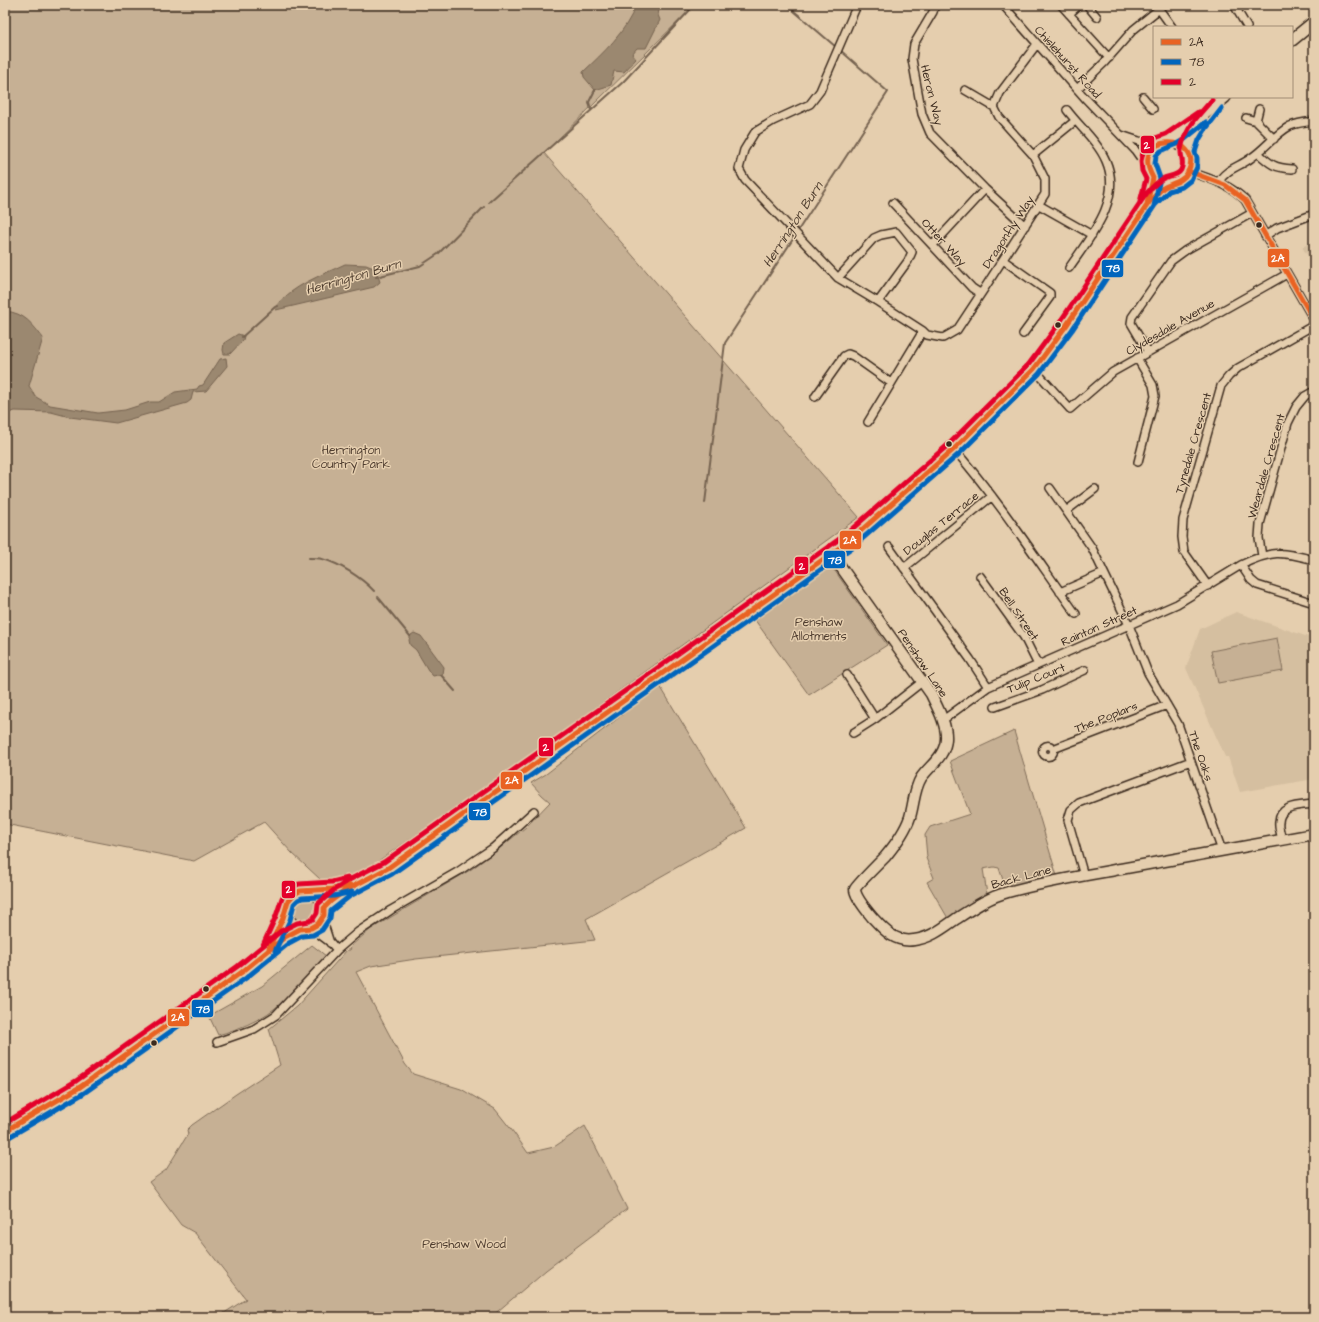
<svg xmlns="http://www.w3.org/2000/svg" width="1319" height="1322" font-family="'Architects Daughter',sans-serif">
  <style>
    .built { fill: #d5bfa0 }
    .green { fill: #c6b094; stroke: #806d59 }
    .water { fill: #9b8870; stroke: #75624f }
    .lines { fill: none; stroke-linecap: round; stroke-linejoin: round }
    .stream { stroke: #75624f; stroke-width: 2 }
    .street-casing { stroke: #3b2a1e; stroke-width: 10 }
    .secondary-casing { stroke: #3b2a1e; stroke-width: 13 }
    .primary-casing { stroke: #3b2a1e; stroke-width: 14 }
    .street { stroke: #e5ceae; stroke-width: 7 }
    .secondary { stroke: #e5ceae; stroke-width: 10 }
    .primary { stroke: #e5ceae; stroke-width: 11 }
    .bus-1-casing { stroke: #e5ceae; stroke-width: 8 }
    .bus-2-casing { stroke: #e5ceae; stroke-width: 8 }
    .bus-3-casing { stroke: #e5ceae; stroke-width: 8 }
    .bus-1 { stroke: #e96222; stroke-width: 5 }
    .bus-2 { stroke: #0065bd; stroke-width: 5 }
    .bus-3 { stroke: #e4002b; stroke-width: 5 }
    .bus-dot { fill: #3b2a1e; stroke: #e5ceae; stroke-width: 1.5 }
    .labels { text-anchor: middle; stroke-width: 3; stroke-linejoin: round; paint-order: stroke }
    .street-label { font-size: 12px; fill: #3b2a1e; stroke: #e5ceae }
    .park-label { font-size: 12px; fill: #503e30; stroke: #e5ceae }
    .water-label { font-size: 13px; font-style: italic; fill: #4e3d2e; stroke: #e5ceae }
    .line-badge { stroke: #e5ceae; stroke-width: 1.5 }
    .badge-label { font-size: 11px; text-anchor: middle; font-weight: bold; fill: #fff }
  </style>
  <rect width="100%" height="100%" fill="#e5ceae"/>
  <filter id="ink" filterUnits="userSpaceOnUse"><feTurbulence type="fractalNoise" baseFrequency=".025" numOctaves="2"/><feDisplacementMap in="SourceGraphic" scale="8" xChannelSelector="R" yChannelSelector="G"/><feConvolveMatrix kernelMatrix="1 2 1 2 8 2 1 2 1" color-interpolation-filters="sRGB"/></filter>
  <g filter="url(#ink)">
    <path class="built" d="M1314,241v18l-3,2 -9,-14z
      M1236,612l78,27v140l-74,13 -12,-35h-3l-39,-89 14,-39z"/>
    <path class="green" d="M5,5h690l-151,148 315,364 -376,272 -118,81c-15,7 -28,9 -44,10l-29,-27 -28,-31 -70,39 -189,-37z
      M828,568l4,1 3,2 52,74 -78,50 -57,-79 47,-31z
      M1277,638l6,33 -65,12 -7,-32z
      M660,686l86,142 -160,91 9,21 -179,19 -45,7 -15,6 49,92 8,10 48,15 34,20 19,24 14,20 26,-6 31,-21 18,35 24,48 -81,61 -55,47h-273l28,-18 -51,-66 -14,-8 -32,-43 17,-12 22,-36 -1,-4 5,-5 44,-31 44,-29 -11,-36 28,-23 50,-56h3l2,-5 19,-16 99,-59 26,-19 30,-24 24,-25 -8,-7 -11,-12 15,-9z
      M1014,731l43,145 -38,10h-14l-6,-18 -5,-1 -11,2 4,25 -38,26 -22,-38 7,-4 -8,-20 1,-1 -2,-22 5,-8 40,-13 -20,-53z
      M293 909a13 13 0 1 1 26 0a13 13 0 1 1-26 0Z
      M312,945l14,11c-17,18 -33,38 -52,53 -17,13 -36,20 -56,26l-9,-19 53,-30z"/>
    <path class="water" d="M636,5h24l-2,10 2,5 -14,28h-9l-5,6 4,5 -12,13 -10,-1 -3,14 -16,5 -11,-13 -1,-5c21,-20 43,-40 53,-67z
      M345,264l21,1 10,4 4,13 -6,5 -98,23 -1,-3c18,-22 45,-31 70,-43z
      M5,311c20,2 27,13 38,27l-14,48 7,11 14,8 48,8 27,-3 25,-8h9l16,-10 22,-3 2,-3 4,-1 17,-26 6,-1 1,8 -21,25 -13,1 -2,8 -4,3 -71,20 -46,-6 -19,-5 -36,-1 -10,3z
      M238,334l6,2 -1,4 -13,14h-6l-1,-4 1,-7z
      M414,633l7,3 23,31 -1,7 -10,2 -5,-6 -12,-20 -6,-5 -1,-5 2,-5z"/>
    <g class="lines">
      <path class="stream" d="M787,5l49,42
        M591,110l-2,-8 6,-12
        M489,202l134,-120 67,-72 2,-5
        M797,232l91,-140 -48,-42
        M376,277l44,-11 18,-12 46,-47
        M242,337l33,-30 3,-1
        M705,503l20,-160 70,-107
        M309,558c4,0 9,0 13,1 17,4 40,19 52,32
        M378,597l32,39
        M441,675l14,16"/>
      <defs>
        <path id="street" d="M857,5l-37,86 -10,13 -37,17 -18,11 -11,18 -5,19 6,11 93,98 40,24 45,29 -55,91
          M935,5l-2,7 -19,32 -2,15 10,55 8,19 55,56 40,37
          M1003,5l82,93 50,52 12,17
          M1061,5l48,53
          M1087,5l10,12
          M1234,5l13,22
          M1159,9l13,18
          M1069,14l10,-9
          M1077,89l27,-26 29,-33 26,-21 -3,-4
          M965,90l29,17
          M1143,97l10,12
          M1067,110c12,16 31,32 39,51 17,39 -16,76 -37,107
          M1246,118l10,3 18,18
          M1256,121l3,-12
          M1121,135l18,6 17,4
          M1258,153c12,11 16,15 34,16
          M1033,155l42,-34
          M1188,171c22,8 40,12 57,29l69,120
          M1219,182c5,-12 22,-16 32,-24 14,-9 24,-24 39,-32 7,-3 16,-4 24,-5
          M893,203l79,85 6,4h4l2,-3 61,-95v-15l-12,-24 -34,-38 -5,-10 6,-14 37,-49
          M1039,205l53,30
          M1265,236l12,-8 37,-14
          M933,245l52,-56
          M1003,260l47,33v4l-27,37
          M838,278l36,-40 7,-3 15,-3 16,20 -4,9 -30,41
          M923,331l4,4 16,3 14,-8 27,-41
          M1148,352l-17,-29 1,-6 39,-56 15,-11 66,-37
          M1137,358l16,27 2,11 -17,66
          M1034,369l36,40 43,-37 174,-98
          M815,397l29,-41 4,-2 5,2 38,27
          M954,449c45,52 82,109 122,165
          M1050,488l42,60 37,77 19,48 30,51 44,127
          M1066,511l29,-22
          M889,547l81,112 18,28
          M1262,556l-3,-18 1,-14 28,-101 8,-16 9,-11 9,-5
          M1241,565c31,-15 40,-14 73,-5
          M904,568l88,-72
          M980,576l44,61 14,28
          M1208,586l-24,-34 -2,-15 1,-17 38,-134 8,-10 9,-8 76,-43
          M1060,592l44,-19
          M847,675l28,44
          M995,707l47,-17 43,-20
          M943,720l45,-33 189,-83 64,-39 10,15 6,5 57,18
          M853,733l22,-14 47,-37
          M1042.5 751a5.5 5.5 0 1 1 11 0a5.5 5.5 0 1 1-11 0Z
          M1053,749l114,-44
          M1282,840c-1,-6 -4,-13 -3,-18 1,-18 22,-16 35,-18
          M1084,876l-16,-56 3,-10 8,-7 112,-42
          M322,918l8,25
          M311,928l20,15 6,7
          M217,1042l37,-13 22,-14 61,-65 21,-18 33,-22 68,-39 16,-11 18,-12 41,-37"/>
        <path id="secondary" d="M831,553l100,141c6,13 16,30 15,45 -1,18 -16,26 -25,39 -7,11 -7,26 -11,39 -5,15 -15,28 -25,40 -5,5 -29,29 -30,32 0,8 12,22 17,28 12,13 23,26 42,23 17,-2 29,-12 42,-21 17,-11 33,-22 52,-27 39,-11 79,-17 118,-24 63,-11 125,-23 188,-34"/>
        <path id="primary" d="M1292,40l22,-18
          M1168,141l19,-13 38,-31
          M1148 163a21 21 0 1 1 42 0a21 21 0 1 1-42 0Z
          M1188,153l5,-19 10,-13
          M286 910a19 19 0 1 1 38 0a19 19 0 1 1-38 0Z
          M309,891l39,-5
          M324,908c17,-20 42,-27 64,-40l461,-327 105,-92 80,-80 32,-43 71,-106c9,-15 17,-25 31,-36
          M269,948l12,-23 4,-16
          M5,1131l75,-44 162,-115 43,-35 15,-8"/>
      </defs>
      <use href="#street" class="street-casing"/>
      <use href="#secondary" class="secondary-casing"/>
      <use href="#primary" class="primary-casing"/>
      <use href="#street" class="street"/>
      <use href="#secondary" class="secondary"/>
      <use href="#primary" class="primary"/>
      <defs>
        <path id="bus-1" d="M1188,171l37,14 20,15 69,120
          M269,948l14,-30 5,-17 6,-7 6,-3 33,-2 17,-4
          M5,1131l75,-44 162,-115 43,-35 15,-8 11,-1 7,-4 6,-9v-7l7,-7 15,-11 42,-22 461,-327 105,-92 80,-80 32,-43 84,-125c4,-4 8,-9 13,-13 8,-5 20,-6 25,-16 18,-39 -61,-41 -35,6l-6,26"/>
        <path id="bus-2" d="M1154,206l6,-28 -5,-14 1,-8 5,-5 14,-6 10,-6 21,-17
          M275,951l15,-31 4,-16 4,-4 4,-2 32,-2 18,-4
          M9,1137l75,-44 162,-115 43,-35 13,-7 11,-1 9,-5 8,-12 1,-7 19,-15 42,-22 462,-328 105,-92 80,-80 33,-44 83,-125 14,-14 13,-4 9,-7 6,-13v-9l-2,-6 4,-12 6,-10 17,-22"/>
        <path id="bus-3" d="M1140,202l6,-23 -4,-8 -1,-10 3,-13 9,-9 13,-5 32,-22
          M263,945l13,-29 6,-18 8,-10 9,-4 33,-2 16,-4
          M5,1123l71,-42 162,-115 43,-35 16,-8 12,-2 4,-2 4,-6 1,-9 16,-14 17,-11 33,-17 461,-327 104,-91 80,-80 31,-42 84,-125c5,-7 11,-13 18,-18 6,-4 15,-2 19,-9 4,-8 -1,-13 0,-21 4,-20 18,-35 31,-49"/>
      </defs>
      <use href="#bus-1" class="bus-1-casing"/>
      <use href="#bus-2" class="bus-2-casing"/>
      <use href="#bus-3" class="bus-3-casing"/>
      <use href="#bus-1" class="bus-1"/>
      <use href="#bus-2" class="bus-2"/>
      <use href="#bus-3" class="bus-3"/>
    </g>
  </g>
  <g class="bus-dot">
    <circle cx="1259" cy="225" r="3.5"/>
    <circle cx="1058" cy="325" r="3.5"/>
    <circle cx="949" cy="444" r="3.5"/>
    <circle cx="206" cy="989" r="3.5"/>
    <circle cx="154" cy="1043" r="3.5"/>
  </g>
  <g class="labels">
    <g class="street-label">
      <text transform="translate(1068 62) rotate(48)" y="4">Chislehurst Road</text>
      <text transform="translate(932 95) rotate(76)" y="4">Heron Way</text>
      <text transform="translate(1008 232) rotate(-57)" y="4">Dragonfly Way</text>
      <text transform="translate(944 242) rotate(47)" y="4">Otter Way</text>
      <text transform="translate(1170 327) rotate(-30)" y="4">Clydesdale Avenue</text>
      <text transform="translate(1193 443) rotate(-74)" y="4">Tynedale Crescent</text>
      <text transform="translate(1266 466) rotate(-74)" y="4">Weardale Crescent</text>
      <text transform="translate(941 523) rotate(-39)" y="4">Douglas Terrace</text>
      <text transform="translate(1019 614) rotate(56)" y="4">Bell Street</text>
      <text transform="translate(1099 626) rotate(-24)" y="4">Rainton Street</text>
      <text transform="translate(923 663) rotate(56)" y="4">Penshaw Lane</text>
      <text transform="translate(1036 678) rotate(-22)" y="4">Tulip Court</text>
      <text transform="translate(1106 717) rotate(-21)" y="4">The Poplars</text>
      <text transform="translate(1201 756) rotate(71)" y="4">The Oaks</text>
      <text transform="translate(1021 877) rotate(-15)" y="4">Back Lane</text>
    </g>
    <g class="park-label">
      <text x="351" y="454">Herrington<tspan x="351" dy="14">Country Park</tspan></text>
      <text x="819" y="626">Penshaw<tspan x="819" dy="14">Allotments</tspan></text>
      <text x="464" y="1248">Penshaw Wood</text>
    </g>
    <g class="water-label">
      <text transform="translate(792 224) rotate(-57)" y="5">Herrington Burn</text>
      <text transform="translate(353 276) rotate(-16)" y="5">Herrington Burn</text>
    </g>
  </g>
  <g class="line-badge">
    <rect x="1140" y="135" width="15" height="19" rx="4" fill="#e4002b"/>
    <rect x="1267" y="248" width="23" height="20" rx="4" fill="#e96222"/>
    <rect x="1101" y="259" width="23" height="19" rx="4" fill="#0065bd"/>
    <rect x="839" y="530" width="23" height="20" rx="4" fill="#e96222"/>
    <rect x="823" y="550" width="23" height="19" rx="4" fill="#0065bd"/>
    <rect x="794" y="556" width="15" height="19" rx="4" fill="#e4002b"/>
    <rect x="538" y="737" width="16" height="20" rx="4" fill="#e4002b"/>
    <rect x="500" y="771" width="23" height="19" rx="4" fill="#e96222"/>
    <rect x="468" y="802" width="23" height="19" rx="4" fill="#0065bd"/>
    <rect x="281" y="880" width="15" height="19" rx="4" fill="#e4002b"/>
    <rect x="191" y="999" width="23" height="19" rx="4" fill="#0065bd"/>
    <rect x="167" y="1008" width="23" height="19" rx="4" fill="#e96222"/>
  </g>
  <g class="badge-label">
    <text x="1147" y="149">2</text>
    <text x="1278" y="262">2A</text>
    <text x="1113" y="272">78</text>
    <text x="850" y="544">2A</text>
    <text x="835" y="564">78</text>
    <text x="802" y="570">2</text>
    <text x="546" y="751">2</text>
    <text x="512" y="784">2A</text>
    <text x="480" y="816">78</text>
    <text x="289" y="893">2</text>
    <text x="203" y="1013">78</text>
    <text x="178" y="1021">2A</text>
  </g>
  <rect width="1319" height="1322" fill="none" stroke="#e5ceae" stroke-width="20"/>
  <rect x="10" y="10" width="1299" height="1302" fill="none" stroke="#3b2a1e" stroke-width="1.5" filter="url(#ink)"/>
  <rect x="1153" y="26" width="140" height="72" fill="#e5ceae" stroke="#a18c74"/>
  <rect x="1161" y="39" width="20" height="6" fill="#e96222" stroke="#a18c74"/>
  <text x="1189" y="46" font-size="12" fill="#3b2a1e">2A</text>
  <rect x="1161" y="59" width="20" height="6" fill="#0065bd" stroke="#a18c74"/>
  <text x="1189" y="66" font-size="12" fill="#3b2a1e">78</text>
  <rect x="1161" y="79" width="20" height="6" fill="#e4002b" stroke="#a18c74"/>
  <text x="1189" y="86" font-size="12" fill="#3b2a1e">2</text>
</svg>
